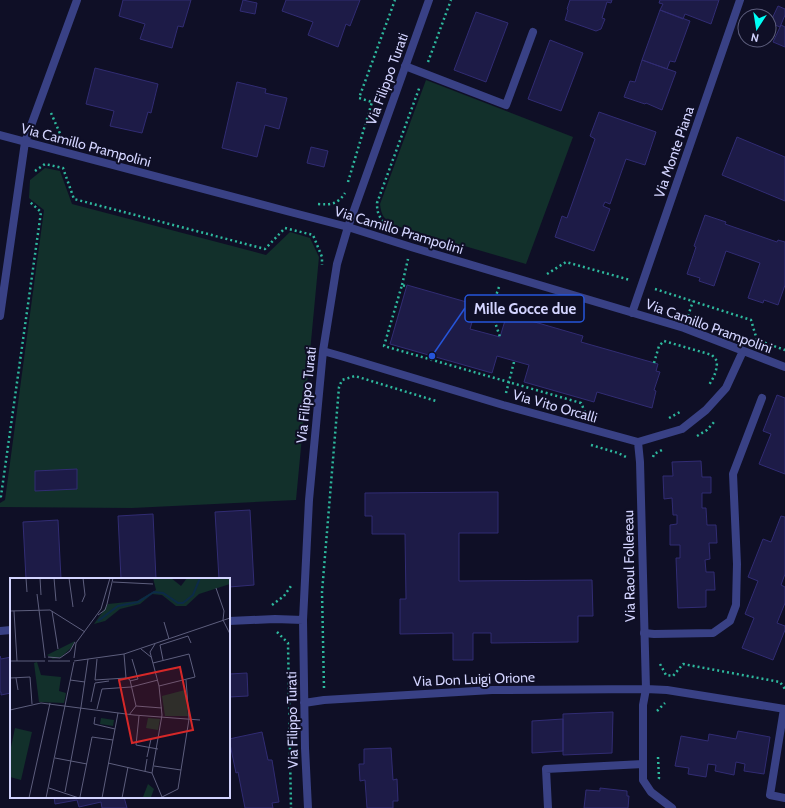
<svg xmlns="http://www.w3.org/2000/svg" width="785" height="808" font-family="Cabin,sans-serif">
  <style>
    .green { fill: #12302b }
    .building { fill: #1d1b47; stroke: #312c73 }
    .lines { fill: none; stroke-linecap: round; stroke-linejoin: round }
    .path { stroke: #2eb89d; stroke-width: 2.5; stroke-dasharray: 2 3; stroke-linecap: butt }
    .lane { stroke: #394185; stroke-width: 8 }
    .street { stroke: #394185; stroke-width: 8 }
    .labels { text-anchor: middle; stroke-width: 4; stroke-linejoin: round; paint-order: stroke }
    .street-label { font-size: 14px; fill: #d3d4ff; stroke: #0f0f26 }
    .inset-river { fill: none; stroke: #0c2a48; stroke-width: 2 }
    .inset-road { fill: none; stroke: #5d5e7d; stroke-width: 1 }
    .view { fill: #d62828; fill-opacity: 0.15; stroke: #d62828; stroke-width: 2 }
    .inset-edge { fill: none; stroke: #d3d4ff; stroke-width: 2 }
    .leader { fill: none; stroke: #2655da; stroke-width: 1.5 }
    .callout-dot { fill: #2655da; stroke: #0f0f26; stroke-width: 1.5 }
    .callout { fill: #0f0f26; stroke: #2655da; stroke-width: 1.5 }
    .callout-label { font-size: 15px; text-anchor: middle; font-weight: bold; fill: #d3d4ff }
  </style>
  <rect width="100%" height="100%" fill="#0f0f26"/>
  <path class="green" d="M426,80l147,57 -47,127 -133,-39c-9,-6 -12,-10 -13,-21z
    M45,168l15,3 12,33 194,51 24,-23 20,6 9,19 -23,243 -164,8 -132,-1v-4l5,-3 39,-290 -15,-12 1,-18z"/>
  <path class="building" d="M123,0h68l-8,27 -5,-1 -6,22 -32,-9 5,-15 -26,-8z
    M243,0l14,3 -2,11 -15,-3z
    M286,0h74l-10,26 -4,-2 -8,23 -30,-12 5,-13 -31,-11z
    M570,0h42l-1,3 -4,-1 -5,16 3,1 -4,10 -5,2 -31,-11 3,-10 -1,-1z
    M660,0h59l-8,24 -26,-10 -2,5 -23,-9 3,-6 -4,-1z
    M778,6l7,3v6l-5,12 -10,-4z
    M660,10l30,11 -15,41 -5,-1 -3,8 -25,-9z
    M476,12l32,11 -22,59 -32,-12z
    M781,25l4,2v20l-12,-5z
    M550,40l33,13 -22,58 -33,-12z
    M642,60l34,12 -14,38 -16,-7 -1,1 -21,-7 6,-16 5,1z
    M95,68l63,16 -7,29 -3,-1 -6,21 -32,-7 4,-15 -28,-7z
    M237,82l29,7 -1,4 22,5 -8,31 -14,-4 -8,32 -35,-9z
    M599,112l57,20 -11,33 -19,-6 -16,45 -5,-2 -2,4 7,3 -16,42 -39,-14 7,-21 5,2 28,-79 -5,-3z
    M737,137l48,20v44l-63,-26z
    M311,147l17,4 -4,16 -17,-4z
    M705,215l21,7 -1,2 52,18 1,-2 7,2v43l-7,20 -14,-5 -1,3 -15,-5 12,-35 -34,-12 -12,35 -15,-5 1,-3 -13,-4 9,-27 -2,-1z
    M407,285l70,20 -7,24 30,8 7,-23 76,22 -2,6 77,22 -2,7 4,1 -6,18 2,1 -4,17 -55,-16 -3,10 -70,-20 5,-17 -32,-9 -5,17 -102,-29z
    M777,395l8,3v76l-26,-10 12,-30 -8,-3z
    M701,461l1,16h9v16h-9v15h4l1,17h9l1,18h-8l1,16 -5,1 1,12h8l1,18h-9v17l-28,1 -2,-50h4v-13h-10v-20l7,-1v-9h-4l-1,-17 -8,1 -1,-23h10l-1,-14z
    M77,469v20l-42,2v-20z
    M498,492v41h-39v48l133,-1 1,36h-15v26l-87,1v-10h-18v27h-20v-27l-53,1v-35h6l-1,-65h-33v-18h-7v-23z
    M250,510l4,75 -25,2v-8h-10l-4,-67z
    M153,514l3,65h-35l-3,-63z
    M781,516l4,1v57l-4,11 4,2v16l-8,20 8,3v4l-12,30 -31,-12 12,-30 -9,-4 13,-33 -10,-4 15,-38 8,3z
    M58,520l3,59h-35l-3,-57z
    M0,656l1,3 10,-2v36l-10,2v-3h-1z
    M247,673l1,23 -19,1v-23z
    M613,712l-1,41 -49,2v-41z
    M563,719v32l-31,2v-32z
    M738,731l32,6 -6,37 -20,-3 1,-7 -9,-2 -2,13 -19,-4 1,-6 -8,-1 -2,13 -18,-3 1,-6 -14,-2 6,-30 27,5 1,-7 27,5z
    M262,732l6,28h4l7,42 -7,1 1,5h-28l-7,-36 -2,1 -7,-34z
    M391,748l2,32 4,-1 1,22h-5v7h-26l-2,-28 -5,1 -1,-17h5v-15z
    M600,788l27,3v5h2l-1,12h-44l2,-18 14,1z
    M54,797h70l3,11h-25l-1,-6 -22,5 -2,-7 -22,4z"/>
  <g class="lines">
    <path class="path" d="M428,62l23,-62
      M51,113l11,25
      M35,171l10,-7 18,4 11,31 191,50 20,-21 28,7 9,22v8
      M348,182l24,-80 -13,-4 36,-98
      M318,204c13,1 20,0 27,-11
      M388,224c-9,-5 -11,-11 -11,-21l43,-117
      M547,274l19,-12 64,18
      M402,285l6,-26
      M405,286l-3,-1 -18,61 197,57 5,11
      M499,287l-8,23 9,27
      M655,289l96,31 6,20 28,10
      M477,306l29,9
      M688,316l5,-15
      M654,363l5,-17 5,-5 48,14 5,6c0,10 -3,16 -8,24
      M506,393l8,-31
      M669,418l11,-6
      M697,436l10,-6 8,-9
      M591,445l27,8 8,4
      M653,457l1,-3 8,-4
      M0,497l1,-1 40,-284 -11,-10
      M272,605l12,-9 7,-10
      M277,632l11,11 3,165
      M660,664l6,11 7,1 10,-12 97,18 5,7
      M324,688l-2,-96 17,-205 3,-7 13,-4 81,25
      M657,711l8,-8
      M658,757l1,21 -1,2"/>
    <path class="lane" d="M405,66l101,39 27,-73
      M644,633l10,1 59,-1 17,-12 6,-16 1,-41 -4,-90 29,-76"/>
    <path class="street" d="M0,135l294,78 54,14 63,20 273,81 101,39
      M632,313l108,-313
      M0,316l25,-174 52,-142
      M323,351l21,6 159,48 135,37 44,-13 24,-19 20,-22 17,-37
      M638,442l2,20 6,227 -3,16v75l8,12 21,16
      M229,621l46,-2 28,1
      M0,631l11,-1
      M304,703l20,-3 168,-10 154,-1 21,1 118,19
      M784,709l-14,86 15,3
      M308,808l-3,-60 -2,-128 6,-120 14,-149 14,-87 11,-37 81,-227
      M548,808l-2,-39 97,-5"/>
  </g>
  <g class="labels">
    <g class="street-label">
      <text transform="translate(387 79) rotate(-70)" y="5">Via Filippo Turati</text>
      <text transform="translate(86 145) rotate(15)" y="5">Via Camillo Prampolini</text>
      <text transform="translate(674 152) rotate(-71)" y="5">Via Monte Piana</text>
      <text transform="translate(399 230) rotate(17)" y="5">Via Camillo Prampolini</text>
      <text transform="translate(709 326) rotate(20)" y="5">Via Camillo Prampolini</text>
      <text transform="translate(306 395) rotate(-84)" y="5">Via Filippo Turati</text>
      <text transform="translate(555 406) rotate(16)" y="5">Via Vito Orcalli</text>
      <text transform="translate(629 566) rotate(-91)" y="5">Via Raoul Follereau</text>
      <text transform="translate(474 679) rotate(-2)" y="5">Via Don Luigi Orione</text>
      <text transform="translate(292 720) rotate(-91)" y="5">Via Filippo Turati</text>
    </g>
  </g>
  <g transform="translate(10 578)">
    <rect width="220" height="220" fill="#0f0f26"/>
    <path d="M143,0h18l10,8 6,-8h43v6l-31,10 -13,12h-10l-14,-11 -10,-1 -12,10 -20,5 -15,12 -11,3 14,-20 29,-3 19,-11zM65,63l-4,7 -10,9 -8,2 -6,-4zM27,84l4,13 20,2 -2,14 7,2 -2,10 -25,-1 -5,-39zM175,112l3,26h-23l-3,-20zM91,140l13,2 -1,6 -13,-2zM138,140l12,1 -2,11 -12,-2zM5,150l17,4 -11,48 -11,-3v-25zM138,206l6,5 -3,8 -6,1 -2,-1z" fill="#12302b"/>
    <path class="inset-river" d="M88,43l20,-15 20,-4 16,-10 9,1 15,10h5l10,-8 7,-17"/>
    <path class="inset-road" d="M16,0l1,14M30,0l1,17M44,0l2,23M59,0l4,29M103,4l40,2M206,10l8,23 -1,9 7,14M27,16l8,64M72,24l3,-7 -2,-17M0,33l40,-1 35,22M4,33l3,50M42,33l6,38M88,37l7,-5 2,-6 6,-26M154,44l5,17M145,66l-5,8 9,34 3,29 -10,58 10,24M131,71l10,8M38,79l12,1 10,-7 5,-9M64,80l2,-15 25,-34 9,-31M87,81l-2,21 31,-2 -2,-24M153,82l-3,-15 28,-9 3,7M0,83h35M38,83h22M64,83l50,-7 106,-36M143,85l36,-9 6,23 -36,9M0,100l20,-1 2,27M6,100l2,12M117,100l3,2 6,26M60,102l15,2M120,103l8,-2 -6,-20M81,124l4,-19 14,-2M71,129l7,-48M87,131l5,-20 29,-2 27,-7M0,132l31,-7 93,12 66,5M119,137l7,-9 26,2M129,138l-3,29 22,4M85,139l-1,7 21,5M137,179l4,-18M45,180l32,6M98,185l44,10M144,188l27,4M135,193l2,-12M39,210l30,10M55,214l16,-85M70,219l12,-60 21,3M19,220l21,-95M36,220l28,-136M92,220l16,-85M112,220l6,-31M150,220l18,-9 11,-70 -3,-39"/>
    <path class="view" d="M170,89l13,63 -61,13 -13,-63z"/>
    <rect width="220" height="220" class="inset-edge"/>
  </g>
  <path class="leader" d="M432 356L465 308"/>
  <circle class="callout-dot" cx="432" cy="356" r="4"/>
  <rect class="callout" x="465" y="295" width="119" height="27" rx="4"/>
  <g class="callout-label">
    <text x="525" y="314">Mille Gocce due</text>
  </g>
  <g transform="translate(757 28) rotate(192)"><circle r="19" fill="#0f0f26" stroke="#5d5e7d"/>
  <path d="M0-3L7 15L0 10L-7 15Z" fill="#00fef5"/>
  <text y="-6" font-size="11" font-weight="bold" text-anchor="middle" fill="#d3d4ff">N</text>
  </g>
</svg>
